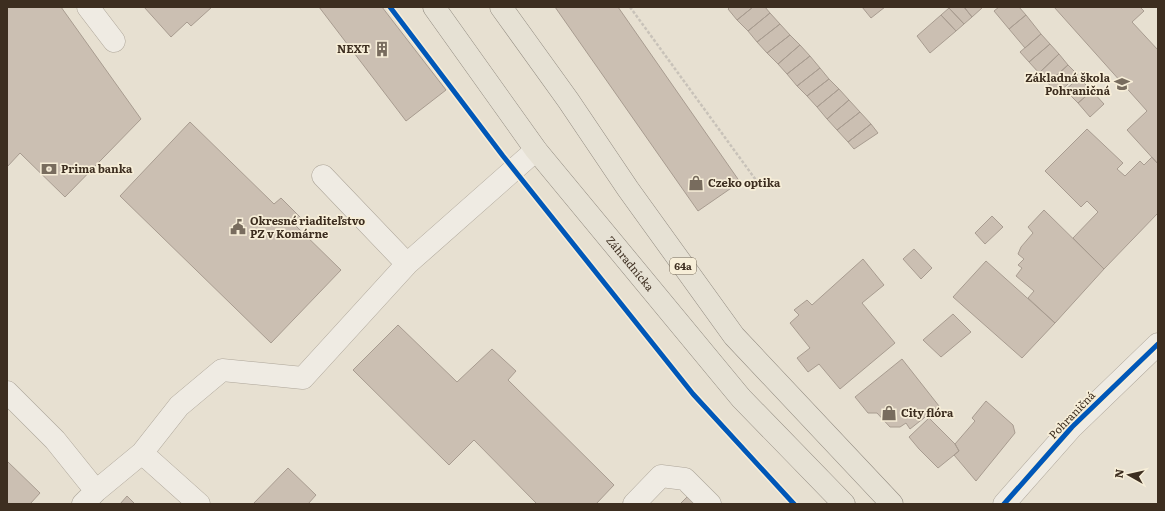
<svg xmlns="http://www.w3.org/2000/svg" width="1165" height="511" font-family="Literata,serif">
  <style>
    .building { fill: #cbbfb2; stroke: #a89c90 }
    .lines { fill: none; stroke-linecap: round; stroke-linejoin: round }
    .minor-casing { stroke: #ada599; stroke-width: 23 }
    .major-casing { stroke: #928b80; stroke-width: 23 }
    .path { stroke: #c8c2b9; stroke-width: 2.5; stroke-dasharray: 3 2; stroke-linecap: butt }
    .minor { stroke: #efebe3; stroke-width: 22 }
    .major { stroke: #e6e1d4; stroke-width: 22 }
    .cycleway-casing { stroke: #f7eed8; stroke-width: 8 }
    .cycleway { stroke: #0057b8; stroke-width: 5 }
    .labels { text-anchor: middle; stroke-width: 3.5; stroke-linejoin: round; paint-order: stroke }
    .shield { fill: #f7eed8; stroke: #756857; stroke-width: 1 }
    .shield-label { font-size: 10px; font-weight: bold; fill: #3d2e20 }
    .poi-label { font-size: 11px; font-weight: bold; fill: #3d2e20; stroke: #f7eed8; text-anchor: start }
    .street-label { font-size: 11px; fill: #3d2e20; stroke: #f7eed8 }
  </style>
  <rect width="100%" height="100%" fill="#e7e0d1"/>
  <path class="building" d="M7,7h54l80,112 -76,78 -45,-44 -13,14z
    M144,7h68l-21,19 -4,-4 -16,15z
    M319,7h63l64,83 -40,31z
    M555,7h63l122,175 -42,29z
    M730,7h23l-16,13 -9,-11z
    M753,7h12l5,6 -22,18 -11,-11z
    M862,7h23l-14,11z
    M950,7h14l8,10 -8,7 -15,-16z
    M964,7h17l1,1 -10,9z
    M999,7h20l7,8 -17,14 -15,-18z
    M1054,7h86l4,4 -12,11 26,28v114l-31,-34 20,-19z
    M949,8l15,16 -8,7 -15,-16z
    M770,13l10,11 -23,18 -9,-11z
    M941,15l15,16 -26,22 -13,-17z
    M1026,15l15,19 -16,14 -16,-19z
    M780,24l10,11 -23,18 -10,-11z
    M1041,34l9,10 -21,18 -9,-10z
    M790,35l10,10 -22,19 -11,-11z
    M1050,44l9,10 -20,19 -10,-11z
    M800,45l10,11 -23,18 -9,-10z
    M1059,54l9,11 -20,18 -9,-10z
    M810,56l10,12 -23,18 -10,-12z
    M1068,65l10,10 -21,19 -9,-11z
    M820,68l9,11 -22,17 -10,-10z
    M1079,78l13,13 -14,12 -13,-13z
    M829,79l10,10 -22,18 -10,-11z
    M839,89l10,11 -22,19 -10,-12z
    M1092,91l12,13 -14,13 -12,-14z
    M849,100l11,12 -23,18 -10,-11z
    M860,112l11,12 -23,18 -11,-12z
    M190,122l84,82 7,-6 21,21 -6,7 45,44 -70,73 -151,-147z
    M871,124l7,9 -24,16 -6,-7z
    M1087,129l36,34 -6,6 8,7 15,-15 4,4 8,-8 6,7v49l-54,56 -31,-31 25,-26 -11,-11 -6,6 -36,-36z
    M1044,210l60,59 -49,54 -27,-25 6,-7 -18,-15 6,-8 -4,-3 6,-6 -6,-5 3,-7 12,-14 -5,-6z
    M992,216l11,11 -18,17 -10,-11z
    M914,249l18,19 -11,11 -18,-20z
    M863,259l21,26 -22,18 33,40 -55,46 -21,-25 -11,8 -11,-14 13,-10 -20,-25 9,-8 -5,-5 13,-10 5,5z
    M986,261l69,62 -33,35 -69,-61z
    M953,314l18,18 -30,25 -18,-17z
    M398,325l59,57 35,-33 24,22 -8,9 106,105 -18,19h-59l-63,-64 -25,25 -96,-95z
    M902,359l37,47 -29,23 -4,-6 -6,4h-10l-13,-14h-9l-13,-16z
    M986,401l27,24 2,8 -39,48 -22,-26 5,-4 -4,-7 20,-23 -3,-3z
    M929,418l26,26 4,7 -21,17 -19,-19 -10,-12z
    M7,461l33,32 -10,11h-23z
    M288,468l28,27 -8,9h-55z
    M127,496l8,8h-15z
    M687,497l8,7h-15z"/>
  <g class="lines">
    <defs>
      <path id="minor" d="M88,7l26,34
        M323,176l84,88
        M7,392l48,48 41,51
        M142,453l57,51
        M83,504l13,-13 46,-38 37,-47 43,-36 81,8 104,-114 129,-114
        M634,504l27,-28 24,3 25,25
        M1004,504l68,-77 86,-83"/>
      <g id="major">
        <path id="s1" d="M434,7l102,143 205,248 103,106"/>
        <path d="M501,7l67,93 60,89 106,147 158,168"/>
      </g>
    </defs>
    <use href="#minor" class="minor-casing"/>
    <use href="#major" class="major-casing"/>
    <path class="path" d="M630,7l131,180"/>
    <use href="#minor" class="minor"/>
    <use href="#major" class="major"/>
    <defs>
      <path id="cycleway" d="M390,7l113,149 190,238 101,110
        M1004,504l68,-77 86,-83"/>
    </defs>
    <use href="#cycleway" class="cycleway-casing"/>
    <use href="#cycleway" class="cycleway"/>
  </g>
  <defs>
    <symbol id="building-bare" viewBox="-9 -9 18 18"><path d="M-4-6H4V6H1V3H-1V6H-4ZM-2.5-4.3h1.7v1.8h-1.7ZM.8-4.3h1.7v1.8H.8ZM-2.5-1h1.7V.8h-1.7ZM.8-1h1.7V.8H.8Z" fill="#786c5e" stroke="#f7eed8" stroke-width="2.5" paint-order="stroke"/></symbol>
    <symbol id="school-bare" viewBox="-9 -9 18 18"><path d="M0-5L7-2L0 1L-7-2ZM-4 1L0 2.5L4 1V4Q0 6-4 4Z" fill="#786c5e" stroke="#f7eed8" stroke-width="2.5" paint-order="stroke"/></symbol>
    <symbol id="bank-bare" viewBox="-9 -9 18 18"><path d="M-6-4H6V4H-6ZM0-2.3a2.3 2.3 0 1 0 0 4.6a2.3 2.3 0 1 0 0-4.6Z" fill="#786c5e" stroke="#f7eed8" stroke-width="2.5" paint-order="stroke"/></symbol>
    <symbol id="shop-bare" viewBox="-9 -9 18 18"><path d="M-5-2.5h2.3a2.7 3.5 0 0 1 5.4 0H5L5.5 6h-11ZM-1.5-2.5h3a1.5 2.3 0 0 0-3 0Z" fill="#786c5e" stroke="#f7eed8" stroke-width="2.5" paint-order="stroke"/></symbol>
    <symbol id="civic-bare" viewBox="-9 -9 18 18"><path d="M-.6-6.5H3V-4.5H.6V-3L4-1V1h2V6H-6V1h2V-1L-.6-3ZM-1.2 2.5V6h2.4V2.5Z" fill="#786c5e" stroke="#f7eed8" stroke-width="2.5" paint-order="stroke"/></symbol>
  </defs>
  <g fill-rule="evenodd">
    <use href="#building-bare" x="371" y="38" width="22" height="22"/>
    <use href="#school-bare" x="1111" y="73" width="22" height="22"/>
    <use href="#bank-bare" x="38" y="158" width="22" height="22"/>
    <use href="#shop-bare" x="685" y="172" width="22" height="22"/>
    <use href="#civic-bare" x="227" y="216" width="22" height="22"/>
    <use href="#shop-bare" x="878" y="402" width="22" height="22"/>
  </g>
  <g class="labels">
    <rect class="shield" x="670" y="258" width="26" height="16" rx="3"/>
    <g class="shield-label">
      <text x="683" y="270">64a</text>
    </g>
    <g class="poi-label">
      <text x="370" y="53" text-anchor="end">NEXT</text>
      <text x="1110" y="82" text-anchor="end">Základná škola<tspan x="1110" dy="13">Pohraničná</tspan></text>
      <text x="61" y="173">Prima banka</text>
      <text x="708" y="187">Czeko optika</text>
      <text x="250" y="225">Okresné riaditeľstvo<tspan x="250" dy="13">PZ v Komárne</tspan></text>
      <text x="901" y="417">City flóra</text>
    </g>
    <g class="street-label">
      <text dy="4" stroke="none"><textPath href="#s1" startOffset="323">Záhradnícka</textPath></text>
      <text transform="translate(1072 415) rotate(-46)" y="4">Pohraničná</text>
    </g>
  </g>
  <rect width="1165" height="511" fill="none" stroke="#3d2e20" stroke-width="16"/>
  <g transform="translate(1129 475) rotate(278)" stroke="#f7eed8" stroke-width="3" paint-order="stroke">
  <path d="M0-3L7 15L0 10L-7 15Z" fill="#3d2e20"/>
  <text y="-6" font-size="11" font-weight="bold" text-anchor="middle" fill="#3d2e20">N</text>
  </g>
</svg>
